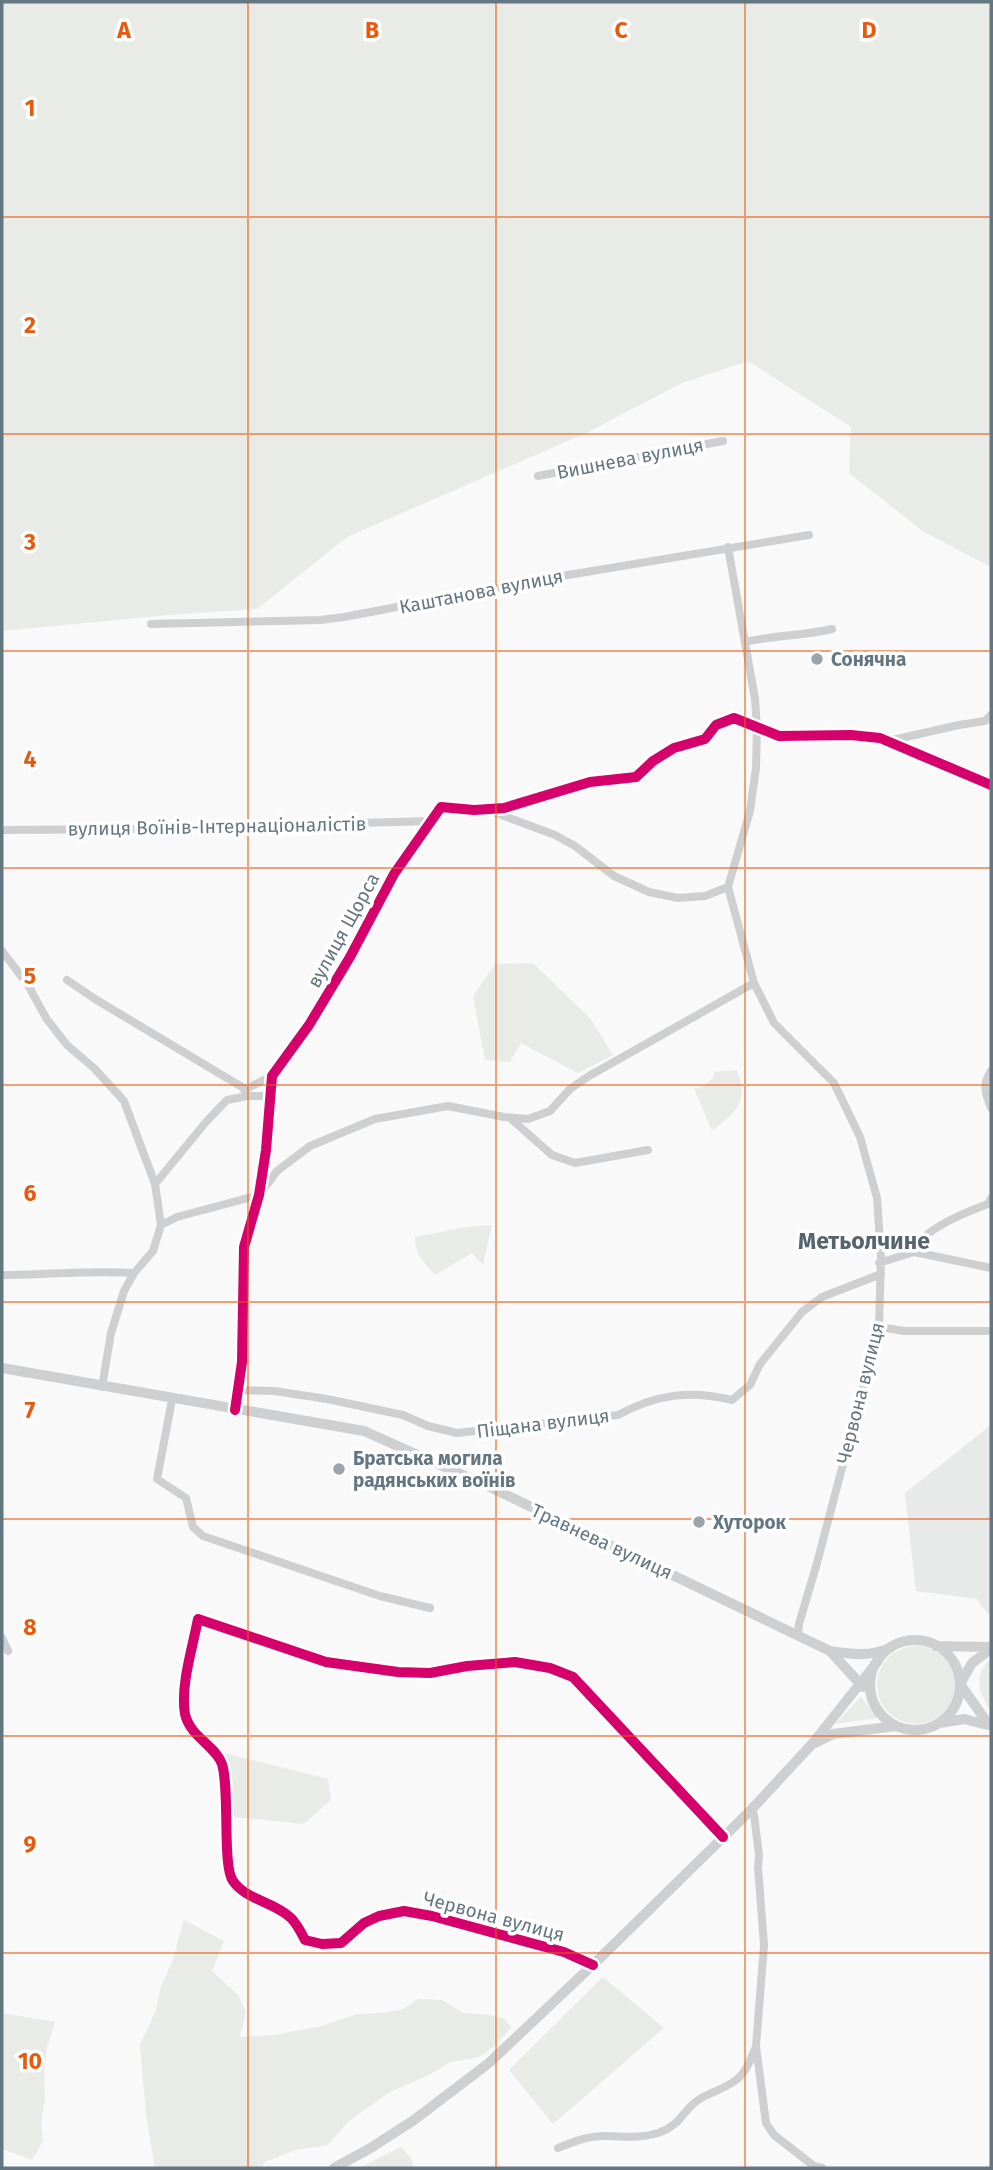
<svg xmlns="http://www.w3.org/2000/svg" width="993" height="2170" font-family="'Fira Sans',sans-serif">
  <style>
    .built { fill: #e8e9e9 }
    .green { fill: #e8ebe6 }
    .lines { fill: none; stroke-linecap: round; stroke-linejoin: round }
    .minor { stroke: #cecfd0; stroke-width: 8 }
    .tertiary { stroke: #cecfd0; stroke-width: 10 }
    .cycleway-casing { stroke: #fff; stroke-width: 15 }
    .cycleway { stroke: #d6006c; stroke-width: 10 }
    .grid { fill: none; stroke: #e8590c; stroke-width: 2; stroke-opacity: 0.55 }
    .poi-dot { fill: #99a4ac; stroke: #fff; stroke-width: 2.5 }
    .labels { text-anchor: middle; stroke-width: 7; stroke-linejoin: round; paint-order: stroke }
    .street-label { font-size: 19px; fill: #657683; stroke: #fff }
    .poi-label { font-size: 19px; font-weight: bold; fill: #657683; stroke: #fff; text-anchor: start }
    .quarter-label { font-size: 23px; font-weight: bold; fill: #57646e; stroke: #fff }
    .grid-label { font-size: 23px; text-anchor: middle; font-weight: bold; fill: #e8590c; stroke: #fff; stroke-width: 7; stroke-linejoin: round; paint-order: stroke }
  </style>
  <rect width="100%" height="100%" fill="#f9f9f9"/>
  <path class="built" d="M991,1425v191l-8,-8 -6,-9 -61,-8 -11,-98z"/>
  <path class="green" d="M2,2h989v565l-67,-35 -75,-59 2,-46 -103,-66 -66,22 -96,50 -239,104 -90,72 -88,6 -167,16z
    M533,963l57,55 23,37 -35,18 -57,-30 -11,19 -25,-2 -12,-64 22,-32z
    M737,1070c12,34 -1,41 -25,61l-18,-43h6l13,-10 1,-6z
    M492,1225l-9,40 -11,-12 -37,22c-10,-11 -21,-22 -20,-38l51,-10z
    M877 1685a39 39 0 1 1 78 0a39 39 0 1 1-78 0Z
    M991,1659v53c-12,-18 -19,-37 0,-53z
    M861,1697l17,21 -43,6z
    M224,1753l104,26 3,21 -27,24 -70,-7z
    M184,1920l40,21 -12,30 26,24 8,17 -6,25 34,-2 48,-9 35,-12 27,-1 19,-4 15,-10 24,1 21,13 28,2 13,4 8,8 -19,20 -14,10 -29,5 -19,12 -41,18 -41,29 -21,24 -32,5 -29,11 -8,7h-104l-9,-53 -6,-70 16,-35 5,-24 11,-24z
    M603,1977l61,51 -111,96 -44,-54z
    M2,2013l53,9 -8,25 -3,25 1,27 -4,22 2,20 -11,19 -30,-11z
    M401,2147l11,12 1,9h-54z"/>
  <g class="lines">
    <path class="minor" d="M538,476l185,-35
      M728,547l27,152 2,29 -1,40 -6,43 -22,76 26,96 20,40 60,60 26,54 17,61 4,60 -2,69 -62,236 -18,61 -1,11
      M151,624l170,-4 23,-3 212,-40 253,-42
      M745,642c29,-7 58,-6 87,-13
      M888,741l71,-16 26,-4 6,-6
      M488,810l67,25 20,11 39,30 35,16 29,6 27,-2 23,-9
      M2,830l136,-1 294,-8
      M2,951l26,34 18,33 21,27 27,23 30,33 31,83
      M67,980l28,19 152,91
      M991,1071c-9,13 -6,22 0,37
      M244,1090l28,-14
      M510,1118l42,37 23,8 73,-13
      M161,1225l-6,-41 51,-62 21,-22 21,-4h21
      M914,1252l77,16
      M879,1263l35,-11c7,-23 53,-40 74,-48l3,-6
      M2,1275c44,0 88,-5 132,-2
      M879,1327l25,4h83
      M102,1387l9,-54 13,-42 10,-18 19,-22 8,-26 16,-8 82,-22 18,-24 33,-25 65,-27 73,-13 56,11 24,2 22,-8 20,-22 19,-13 165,-93
      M238,1390l36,1 53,8 76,16 25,11 29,7 161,-18c39,-21 71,-25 114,-15l18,-15 10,-21 42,-52 20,-15 59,-23
      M172,1400l-15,79 29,19 7,29 10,9 177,60 50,12
      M235,1410l7,-48 2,-115 15,-52 7,-45 6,-74 37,-51 41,-68 44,-83 47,-67 33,3 30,-2 86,-26 46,-5 17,-16 21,-13 31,-9 11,-14 18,-7 45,18 72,-1 29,3 111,47
      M2,1638l6,13
      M751,1810l3,5 5,40 -1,12 6,78 -8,101 10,77 8,12 40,31 8,2
      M593,1965l-29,-13 -132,-36 -28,-5 -25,5 -15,7 -23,20 -19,1 -17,-4c-4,-8 -8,-16 -14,-22 -16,-16 -45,-18 -58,-37 -11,-15 -3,-91 -11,-117 -6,-18 -32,-27 -37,-50 -5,-28 8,-68 13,-95l128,43 72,10 32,1 37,-7 48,-4 35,6 23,9 150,160
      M558,2148c15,-6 29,-12 46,-12 19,0 35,3 54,-3 26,-9 25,-26 45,-36 31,-15 39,-13 52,-48"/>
    <path class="tertiary" d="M2,1368l362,63 128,57 338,163c21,3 40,6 60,-3
      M870 1685a45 45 0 1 1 90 0a45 45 0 1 1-90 0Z
      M936,1646l55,1
      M830,1651l33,36
      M939,1723l25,-4 24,6
      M989,1725l-29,-41 12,-21 19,-14
      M815,1743l18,-9 63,-8
      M334,2168l35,-19 45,-29 75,-57 110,-104 152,-149 61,-66 66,-83"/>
    <defs>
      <path id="cycleway" d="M235,1410l7,-48 2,-115 15,-52 7,-45 6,-74 37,-51 41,-68 44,-83 47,-67 33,3 30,-2 86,-26 46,-5 17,-16 21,-13 31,-9 11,-14 18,-7 45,18 72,-1 29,3 111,47
        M593,1965l-29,-13 -132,-36 -28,-5 -25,5 -15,7 -23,20 -19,1 -17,-4c-4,-8 -8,-16 -14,-22 -16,-16 -45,-18 -58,-37 -11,-15 -3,-91 -11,-117 -6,-18 -32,-27 -37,-50 -5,-28 8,-68 13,-95l128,43 72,10 32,1 37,-7 48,-4 35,6 23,9 150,160"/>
    </defs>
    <use href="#cycleway" class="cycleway-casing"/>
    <use href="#cycleway" class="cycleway"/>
  </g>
  <path class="grid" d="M248,2v2166M496,2v2166M745,2v2166M2,217h989M2,434h989M2,651h989M2,868h989M2,1085h989M2,1302h989M2,1519h989M2,1736h989M2,1953h989"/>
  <g class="poi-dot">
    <circle cx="817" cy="659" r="7"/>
    <circle cx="339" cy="1469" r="7"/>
    <circle cx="699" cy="1522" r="7"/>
  </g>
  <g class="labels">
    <g class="street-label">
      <text transform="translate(630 458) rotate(-11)" y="7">Вишнева вулиця</text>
      <text transform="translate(481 591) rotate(-11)" y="7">Каштанова вулиця</text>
      <text transform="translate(217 826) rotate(-1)" y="7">вулиця Воїнів-Інтернаціоналістів</text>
      <text transform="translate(343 930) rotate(-61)" y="7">вулиця Щорса</text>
      <text transform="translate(860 1393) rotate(-76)" y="7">Червона вулиця</text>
      <text transform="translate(543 1423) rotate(-7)" y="7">Піщана вулиця</text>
      <text transform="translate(602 1541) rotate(25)" y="7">Травнева вулиця</text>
      <text transform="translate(494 1916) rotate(15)" y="7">Червона вулиця</text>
    </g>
    <g class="poi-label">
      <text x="831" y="666">Сонячна</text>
      <text x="353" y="1465">Братська могила<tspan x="353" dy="22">радянських воїнів</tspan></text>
      <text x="713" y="1529">Хуторок</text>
    </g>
    <g class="quarter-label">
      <text x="864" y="1249">Метьолчине</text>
    </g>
  </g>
  <g class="grid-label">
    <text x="124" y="38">A</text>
    <text x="372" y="38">B</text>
    <text x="621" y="38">C</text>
    <text x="869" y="38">D</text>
    <text x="30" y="116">1</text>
    <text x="30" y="333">2</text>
    <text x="30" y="550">3</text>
    <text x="30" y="767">4</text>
    <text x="30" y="984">5</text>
    <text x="30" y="1201">6</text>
    <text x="30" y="1418">7</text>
    <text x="30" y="1635">8</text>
    <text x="30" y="1852">9</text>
    <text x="30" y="2069">10</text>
  </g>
  <rect width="993" height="2170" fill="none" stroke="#657683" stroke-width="7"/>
</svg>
